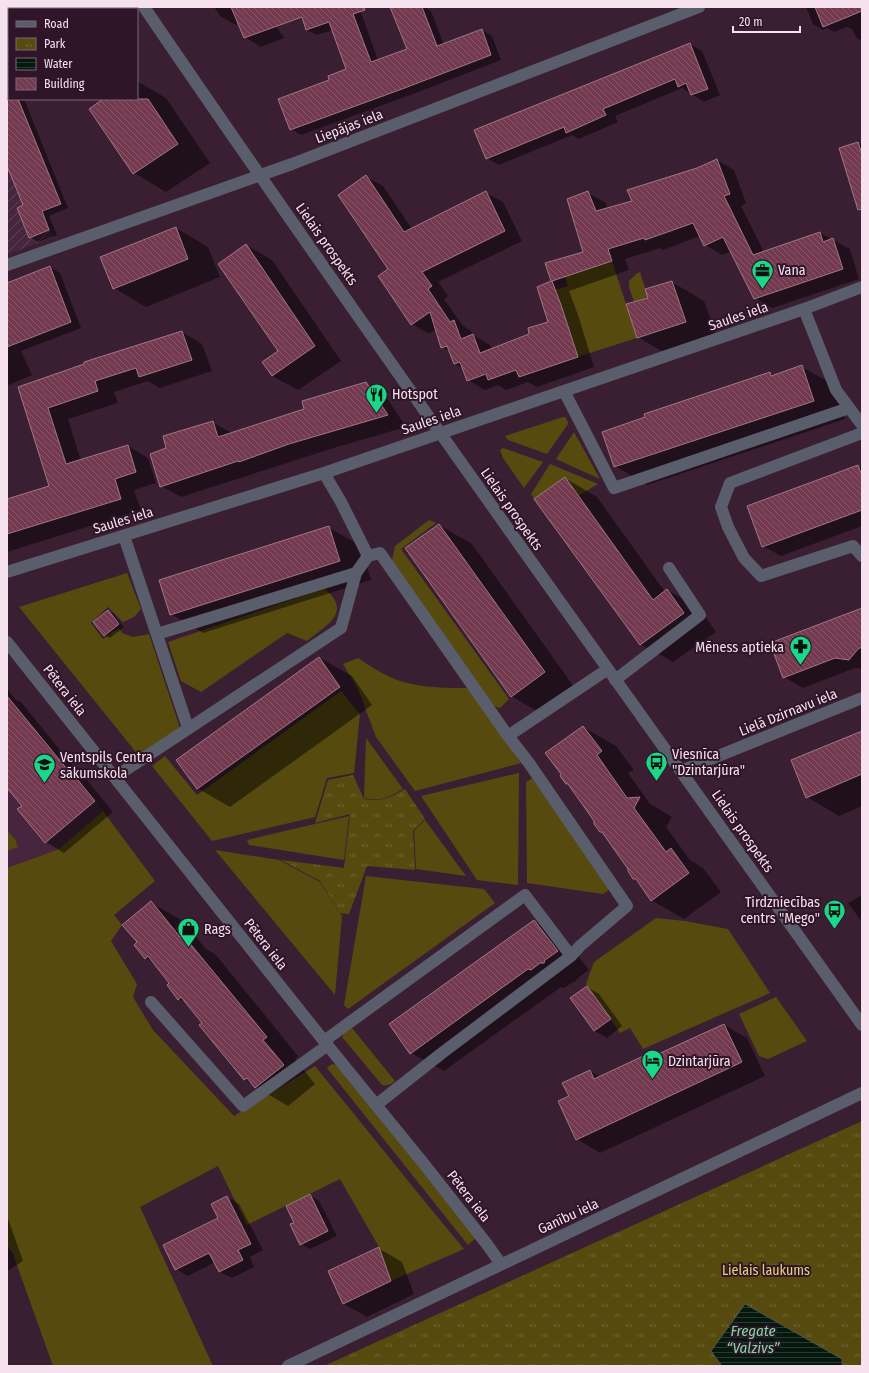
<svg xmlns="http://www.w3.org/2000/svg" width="869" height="1373" font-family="'Fira Sans Condensed',sans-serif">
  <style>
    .built { fill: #47253e }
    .industrial { fill: url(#industrial-furrows) }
    .green { fill: #564a0f }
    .park { fill: url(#park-tufts) }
    .water { fill: url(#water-rules); stroke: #4d5550 }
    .shadow { fill: #0007 }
    .building { fill: url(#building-back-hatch); stroke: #9f7784 }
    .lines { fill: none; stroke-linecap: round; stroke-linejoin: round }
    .minor { stroke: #5a5d6c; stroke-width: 12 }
    .labels { text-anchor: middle; stroke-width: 4; stroke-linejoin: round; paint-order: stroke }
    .street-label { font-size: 14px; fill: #f5e2ee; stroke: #301529 }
    .poi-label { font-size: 14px; fill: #f5e2ee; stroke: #301529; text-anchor: start }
    .park-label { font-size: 14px; fill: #e8d477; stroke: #301529 }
    .water-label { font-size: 15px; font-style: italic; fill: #7edaa6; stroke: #301529 }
  </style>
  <defs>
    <pattern id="industrial-furrows" width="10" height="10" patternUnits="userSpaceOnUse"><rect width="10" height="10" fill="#47253e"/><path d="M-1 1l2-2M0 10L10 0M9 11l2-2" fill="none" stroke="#62445a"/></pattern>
    <pattern id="park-tufts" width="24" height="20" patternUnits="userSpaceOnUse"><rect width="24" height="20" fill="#564a0f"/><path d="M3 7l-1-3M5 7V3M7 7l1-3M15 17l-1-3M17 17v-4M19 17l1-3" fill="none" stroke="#6f6432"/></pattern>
    <pattern id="water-rules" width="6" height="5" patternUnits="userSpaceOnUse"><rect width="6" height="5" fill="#05180d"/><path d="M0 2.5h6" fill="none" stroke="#2a3931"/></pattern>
    <pattern id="building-back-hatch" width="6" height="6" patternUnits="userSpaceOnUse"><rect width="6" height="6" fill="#73394f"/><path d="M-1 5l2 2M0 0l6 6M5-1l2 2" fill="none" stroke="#885569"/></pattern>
  </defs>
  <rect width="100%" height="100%" fill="#3a1f33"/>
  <path class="built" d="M7,696l96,115 -44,38 -52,19z"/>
  <path class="industrial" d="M7,122l46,115 -46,18z"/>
  <path class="green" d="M612,261l25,77 -60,19 -22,-67 13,-4 -3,-9z
    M640,272l8,25 -14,5 -5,-15v-6l7,-7z
    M563,417h2l3,5v2l-21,30 -39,-14 -3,-4z
    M574,432l26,47 -44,-20z
    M503,448l40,14 -19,26 -21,-30 -3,-8z
    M550,464l48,20 -20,12 -13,-19 -31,22 -3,-5z
    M429,520l7,3 -35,26 108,150 -9,9 -7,-2 -102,-141 4,-19z
    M127,573l14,36 -7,8 -11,5 -15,-15 -17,16 12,16 16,-11 3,5 11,4 16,-3 31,94 -41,28 -120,-149z
    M325,589c28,24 1,36 -18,52l-20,-8 -86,59 -20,-11 -13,-39 152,-52z
    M358,658c10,6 19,13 30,18 24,12 53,12 80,12l53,75 -106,28 -39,-54 -18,-48 -15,-25z
    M341,691l19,23 -6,59 -27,5 -12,39 -103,24 -60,-75 13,-10 32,39z
    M366,738l37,51c-14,8 -22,13 -39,9z
    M519,773l-1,112 -41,-5 -56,-84z
    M532,778l78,111 -7,5 -76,-11 -1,-101z
    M103,811l52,70 -41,34 8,10 -11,16 26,43 -4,13 20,33 81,86 81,-50c50,61 98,122 149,183l-73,32 -12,-34 -39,-68 -93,46 -29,-59 -78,41 73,159h-160l-40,-112 -6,-9v-377l52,-19z
    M349,816l-5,44 -95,-15 -2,-5z
    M425,820l41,56 -50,-7 -2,-38z
    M7,830l8,9 3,8 -11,4z
    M215,850l64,10 41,22 22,34 -7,79z
    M366,876l118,13 11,14 -147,106 -4,-4z
    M656,918l29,3 43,8 42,64 -127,56 -13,-21 -10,5 -34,-49 8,-22z
    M776,997l31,44 -39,18 -9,-3 -20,-42z
    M352,1028l43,53c-3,4 -9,5 -13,4l-40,-48 2,-4z
    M332,1064l8,2 136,172 -8,7 -141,-177z"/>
  <path class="park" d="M353,775l11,24c17,3 26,-1 41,-10l20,30 -12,12 2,39 -48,-4 -18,48 -9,-1 -20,-32 -39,-21 63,8 6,-54 -35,9 13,-43z
    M862,1121v245h-538z"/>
  <path class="water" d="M745,1304l97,55v7h-120l-11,-15z"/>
  <path class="shadow" d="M41,7h63l2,2h-68z
    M214,7h49l21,31 -23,9 -16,-10 -6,-14 -3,2 -16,-9z
    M299,7h60l19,53 31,-11 6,-42h9l7,4 13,34 38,-15 10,6 9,24 -88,34 -112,41 -10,-6 39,-48 18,-11 -15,-40 -16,5 -10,-5z
    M806,7h56v34l-6,-4 -4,-8 -5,-2 -13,5 -7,-4 -4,2 -10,-6z
    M690,44l12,7 18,44 -16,7 -22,-14 -67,28 3,6 -39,17 -7,-4 -73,30 -12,-7z
    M7,59l2,3v37h15l44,109 -19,8 8,19 -19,7 -8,-5 -6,-31 -17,-43z
    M137,81l29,17 44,65 -44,29 -32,-19 -29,-74h32z
    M858,143l4,2v45z
    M717,160l17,10 12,33 -5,3 23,46 56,-19 30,16 9,30 -87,29 -17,-10 -24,-47 -9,4 -17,-10 -5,-9 -37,14 -3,-2 -35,11 4,11 -60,21 9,24 16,52 -57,20 -9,-5 -22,8 -8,-5 -13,5 -17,-10 -4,-11 -9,-5 -4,-12 -9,-5 -6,-18 -7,5 -17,-10 -23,-55 -23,-92 17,9 29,43 74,-36 17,9 19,39 -84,41 10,14 -4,3 18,26 9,6 2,4 17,10 2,4 39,-14 19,-13 2,-41 -6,-17 39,-11 3,-60 17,9 3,7 25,-8 64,-32z
    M176,228l32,19 12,30 -74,30 -32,-19z
    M246,245l26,15 69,101 -43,29 -26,-14 7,-24z
    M50,267l10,6 21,55 -60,23 11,24 -23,10 -2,-1v-100z
    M672,282l32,19 14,39 -48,16 -32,-19 11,-39z
    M182,332l20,12 10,27 -52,17 -12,-7 -34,11 4,11 -50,16 13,42 47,-15 20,12 8,25 -22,7 7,20 -134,42v-52l43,-14 -31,-98z
    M802,367l32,18 11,34 -198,66 -32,-19 155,-93 5,3z
    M365,383l20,12 21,32 -62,18h-1l-162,52 -20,-11 51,-64 20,11 73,-24z
    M858,466l4,2v58l-81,30 -18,-10z
    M565,478l32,19 68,95 2,-2 33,19 16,23 -43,30 -33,-18z
    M439,525l33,19 105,147 -33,24 -33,-19z
    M328,527l33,19 10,34 -168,53 -32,-19z
    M862,609v60l-7,-1 -52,20 -19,-11z
    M108,611l6,4 10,12 -14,11 -5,-3z
    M320,658l32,18 20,29 -142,102 -33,-19z
    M7,689l9,11 5,2 61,75 4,2 27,33 -49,41 -18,-11 -27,-32 5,-3 -17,-20z
    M583,727l33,19 18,24 -6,3 22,31 22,13 -6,10 24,33 13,8 18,24 -37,27 -33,-19 -13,-19 -4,-2 -4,-10 -27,-36 -3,-2 -5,-10 -25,-35 -4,-2z
    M862,732v74l-23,10 -32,-19z
    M862,895v27l-14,-19z
    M151,903l32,18 23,28 10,6 82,101 -3,3 20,25 -27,22 -32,-19 -3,-3 -9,-5 -55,-75 -10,-5 -8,-16 -15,-19 -10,-6 -11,-13 3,-3z
    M534,922l32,18 23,30 -11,8 -2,3 -3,1 -9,6 -3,-1 -117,84 -33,-18z
    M587,987l12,7 23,32 -15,12 -12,-7 -23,-33z
    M724,1025l23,13 18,38 -165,77 -23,-14 13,-68 10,6 54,-25 5,3z
    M310,1195l9,6 18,35 -27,13 -9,-5 -6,-21z
    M227,1197l12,7 24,46 -13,7 4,10 -22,11 -12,-6 -5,-10 -27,14 -12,-7 43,-50z
    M7,1216l16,45 -16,10z
    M378,1248l24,14 12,32 -47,23 -23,-13 -15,-33z"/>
  <path class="building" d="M231,7h133l1,3 -12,4 18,48 36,-13 -17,-42h32l15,39 45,-17 9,26 -89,34 -112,41 -12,-31 51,-19 -1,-4 18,-7 -17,-47 -23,8 -4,-13 -58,21z
    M815,7h47v4l-39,16z
    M690,43l18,46 -17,6 -5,-12 -8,4 -3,-8 -72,30 3,6 -40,18 -2,-6 -78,32 -12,-29z
    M7,74l2,3v22h9l43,105 -19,7 7,19 -20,8 -12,-30 6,-3 -16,-39z
    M103,99h45l30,45 -45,30 -44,-65z
    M858,142l4,12v55l-4,1 -19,-62z
    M717,159l13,35 -6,2 29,59 67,-23 3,10 10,-4 10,31 -89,30 -31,-62 -19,9 -11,-23 -48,17 -1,-2 -36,11 4,12 -60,20 9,24 17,52 -59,20 -3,-7 -28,10 -2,-6 -19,7 -7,-19 -6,2 -7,-18 -6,2 -11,-36 -19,13 -33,-49 10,-7 -50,-74 28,-20 38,57 82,-41 19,40 -83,41 10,14 -4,3 22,33 4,-2 7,19 12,-5 7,19 49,-19 -1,-6 20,-6 -11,-35 14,-6 -6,-18 38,-11 -16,-53 21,-8 8,20 36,-10 -5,-11 70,-22z
    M176,227l12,32 -75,30 -13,-32z
    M246,244l69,102 -43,30 -10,-14 16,-11 -60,-87z
    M50,266l21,56 -64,25v-64z
    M672,281l14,41 -49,16 -11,-34 22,-6 -3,-9z
    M182,331l10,29 -53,17 -3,-9 -41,13 3,10 -50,17 18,56 62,-19 8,27 -21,7 6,20 -114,35v-35l42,-13 -31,-99 66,-23v-2z
    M802,365l12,36 -200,66 -12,-35 43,-15 -1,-3 126,-42 1,4z
    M366,382l22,33 -99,29 -50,18 -1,-1 -78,26 -10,-33 16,-6 -3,-12 50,-15 5,16 86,-28 -2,-8z
    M858,465l4,11v34l-100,37 -15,-41z
    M565,477l88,123 14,-11 17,24 -44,32 -106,-146z
    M439,524l106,148 -34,25 -106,-149z
    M329,526l11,35 -170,54 -11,-35z
    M862,608v39l-4,2 -9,11 -14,-2 -52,20 -13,-35z
    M108,610l11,14 -15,12 -11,-14z
    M319,657l21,30 -143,102 -21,-29z
    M7,696l60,73 1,-1 27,33 -50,42 -28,-34 5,-3 -15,-18z
    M583,726l19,25 -5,4 30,43 13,-1 -6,11 32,44 5,-4 18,25 -38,28 -15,-22h-3l-5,-8v-2l-26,-37h-2l-6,-8v-3l-26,-37h-2l-6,-8 1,-2 -16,-21z
    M862,731v43l-56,24 -15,-38z
    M151,901l29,36 3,-2 84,102 -4,3 21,25 -29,23 -8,-10 -3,2 -45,-55 3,-2 -21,-26 -3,3 -11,-15 2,-2 -21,-27 -3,3 -11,-14 3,-3 -15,-17z
    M534,920l24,31 -13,9 -1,3h-4l-9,7 -3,-1 -118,85 -21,-30z
    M587,986l24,33 -17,12 -24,-33z
    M724,1024l18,38 -166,78 -18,-39 11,-5 -7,-13 28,-13 4,9 60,-28 2,4z
    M310,1194l18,37 -28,14 -10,-21 4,-1 -8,-17z
    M227,1196l24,48 -13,6 5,10 -24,12 -10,-19 -34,17 -12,-25 55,-27 -7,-14z
    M379,1247l12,34 -48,23 -15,-33z"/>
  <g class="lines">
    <path class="minor" d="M144,7c234,343 477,680 718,1018
      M7,265l285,-101 407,-157
      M804,309l32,81 26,35
      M564,391l50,97 235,-80
      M862,433l-132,50 -9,24 7,20 16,31 17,18 92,-30 9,10
      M324,473l17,29 27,54 12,-3 128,183 21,27 98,143 -47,40 -9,10 -129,97 -66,52
      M124,536l64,192
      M7,572l317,-99 480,-164 58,-22
      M157,634l199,-61
      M7,642l317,399 100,123 62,79 15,21
      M615,680l85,-65 -31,-47
      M508,736l100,-67
      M681,771l181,-73
      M115,777l226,-149 15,-55 12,-17
      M151,1002l92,104 85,-61
      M324,1041l201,-146 46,61
      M288,1366l574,-273"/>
  </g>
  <defs>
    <symbol id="office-pin" viewBox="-11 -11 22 30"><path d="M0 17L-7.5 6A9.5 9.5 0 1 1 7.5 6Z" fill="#19d989" stroke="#301529"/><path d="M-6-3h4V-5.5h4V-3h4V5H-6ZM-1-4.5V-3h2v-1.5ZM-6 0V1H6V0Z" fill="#111"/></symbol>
    <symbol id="restaurant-pin" viewBox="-11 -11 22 30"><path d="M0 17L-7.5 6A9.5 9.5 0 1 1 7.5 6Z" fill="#19d989" stroke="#301529"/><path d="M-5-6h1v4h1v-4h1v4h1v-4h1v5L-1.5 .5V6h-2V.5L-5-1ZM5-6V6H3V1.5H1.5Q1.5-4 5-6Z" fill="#111"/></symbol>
    <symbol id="pharmacy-pin" viewBox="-11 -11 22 30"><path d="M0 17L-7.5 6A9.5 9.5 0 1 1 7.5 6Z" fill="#19d989" stroke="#301529"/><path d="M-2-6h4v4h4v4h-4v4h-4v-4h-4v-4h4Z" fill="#111"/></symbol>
    <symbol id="bus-pin" viewBox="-11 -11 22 30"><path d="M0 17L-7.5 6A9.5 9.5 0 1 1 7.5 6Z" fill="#19d989" stroke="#301529"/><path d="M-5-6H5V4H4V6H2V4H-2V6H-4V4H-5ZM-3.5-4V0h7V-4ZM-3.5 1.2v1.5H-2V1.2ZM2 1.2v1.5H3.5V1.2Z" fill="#111"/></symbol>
    <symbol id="school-pin" viewBox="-11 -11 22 30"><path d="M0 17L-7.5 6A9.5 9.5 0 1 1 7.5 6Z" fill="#19d989" stroke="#301529"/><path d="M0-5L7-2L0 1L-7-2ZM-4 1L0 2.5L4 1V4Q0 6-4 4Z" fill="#111"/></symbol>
    <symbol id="shop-pin" viewBox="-11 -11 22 30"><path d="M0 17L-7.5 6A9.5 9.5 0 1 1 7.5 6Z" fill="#19d989" stroke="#301529"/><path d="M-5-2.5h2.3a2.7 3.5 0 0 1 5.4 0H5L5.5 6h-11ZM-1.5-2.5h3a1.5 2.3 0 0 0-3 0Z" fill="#111"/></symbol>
    <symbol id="hotel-pin" viewBox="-11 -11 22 30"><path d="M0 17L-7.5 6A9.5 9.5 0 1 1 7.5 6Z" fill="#19d989" stroke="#301529"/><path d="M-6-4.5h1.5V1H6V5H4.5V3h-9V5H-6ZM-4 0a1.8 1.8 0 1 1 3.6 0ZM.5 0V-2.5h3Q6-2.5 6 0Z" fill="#111"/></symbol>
  </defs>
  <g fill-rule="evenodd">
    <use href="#office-pin" x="750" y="258" width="25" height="34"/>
    <use href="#restaurant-pin" x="364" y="382" width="25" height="34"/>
    <use href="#pharmacy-pin" x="788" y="634" width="25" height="34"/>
    <use href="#bus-pin" x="644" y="750" width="25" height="34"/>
    <use href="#school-pin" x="32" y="752" width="25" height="34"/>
    <use href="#bus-pin" x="822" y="898" width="25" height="34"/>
    <use href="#shop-pin" x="176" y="916" width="25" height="34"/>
    <use href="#hotel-pin" x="640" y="1048" width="25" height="34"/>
  </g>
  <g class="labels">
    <g class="street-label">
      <text transform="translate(349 126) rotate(-21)" y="5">Liepājas iela</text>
      <text transform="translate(327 244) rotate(55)" y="5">Lielais prospekts</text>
      <text transform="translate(738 316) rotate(-19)" y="5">Saules iela</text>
      <text transform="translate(431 420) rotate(-19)" y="5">Saules iela</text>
      <text transform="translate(512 509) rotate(55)" y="5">Lielais prospekts</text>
      <text transform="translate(123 520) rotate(-17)" y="5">Saules iela</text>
      <text transform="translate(65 690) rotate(52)" y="5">Pētera iela</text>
      <text transform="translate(788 712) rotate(-22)" y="5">Lielā Dzirnavu iela</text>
      <text transform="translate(743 831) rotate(55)" y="5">Lielais prospekts</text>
      <text transform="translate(266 944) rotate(52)" y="5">Pētera iela</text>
      <text transform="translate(469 1196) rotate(52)" y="5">Pētera iela</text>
      <text transform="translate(568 1216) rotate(-25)" y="5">Ganību iela</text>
    </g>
    <g class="poi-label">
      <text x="778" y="275">Vana</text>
      <text x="392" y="399">Hotspot</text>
      <text x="784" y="652" text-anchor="end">Mēness aptieka</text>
      <text x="672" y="759">Viesnīca<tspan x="672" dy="16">"Dzintarjūra"</tspan></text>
      <text x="60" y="762">Ventspils Centra<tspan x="60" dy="16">sākumskola</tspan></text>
      <text x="820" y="907" text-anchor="end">Tirdzniecības<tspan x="820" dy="16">centrs "Mego"</tspan></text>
      <text x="204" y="934">Rags</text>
      <text x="668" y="1066">Dzintarjūra</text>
    </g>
    <g class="park-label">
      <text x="766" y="1275">Lielais laukums</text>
    </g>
    <g class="water-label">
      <text x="753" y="1336">Fregate<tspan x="753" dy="17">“Valzivs”</tspan></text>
    </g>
  </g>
  <rect width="869" height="1373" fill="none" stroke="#f5e2ee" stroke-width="16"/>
  <rect x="8" y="8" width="130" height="92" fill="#301529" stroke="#7f6778"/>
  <rect x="16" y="21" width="20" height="6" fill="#5a5d6c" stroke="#7f6778"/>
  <text x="44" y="28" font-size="12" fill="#f5e2ee">Road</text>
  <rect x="16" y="38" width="20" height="12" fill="url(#park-tufts)" stroke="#7f6778"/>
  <text x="44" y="48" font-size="12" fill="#f5e2ee">Park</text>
  <rect x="16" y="58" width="20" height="12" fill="url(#water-rules)" stroke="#7f6778"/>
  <text x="44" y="68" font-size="12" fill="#f5e2ee">Water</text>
  <rect x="16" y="78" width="20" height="12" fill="url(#building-back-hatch)" stroke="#7f6778"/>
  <text x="44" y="88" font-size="12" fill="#f5e2ee">Building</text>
  <path d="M733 26v6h67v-6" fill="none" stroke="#f5e2ee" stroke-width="2"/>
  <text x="739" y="26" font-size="12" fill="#f5e2ee" stroke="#301529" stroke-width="3" paint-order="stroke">20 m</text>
</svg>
